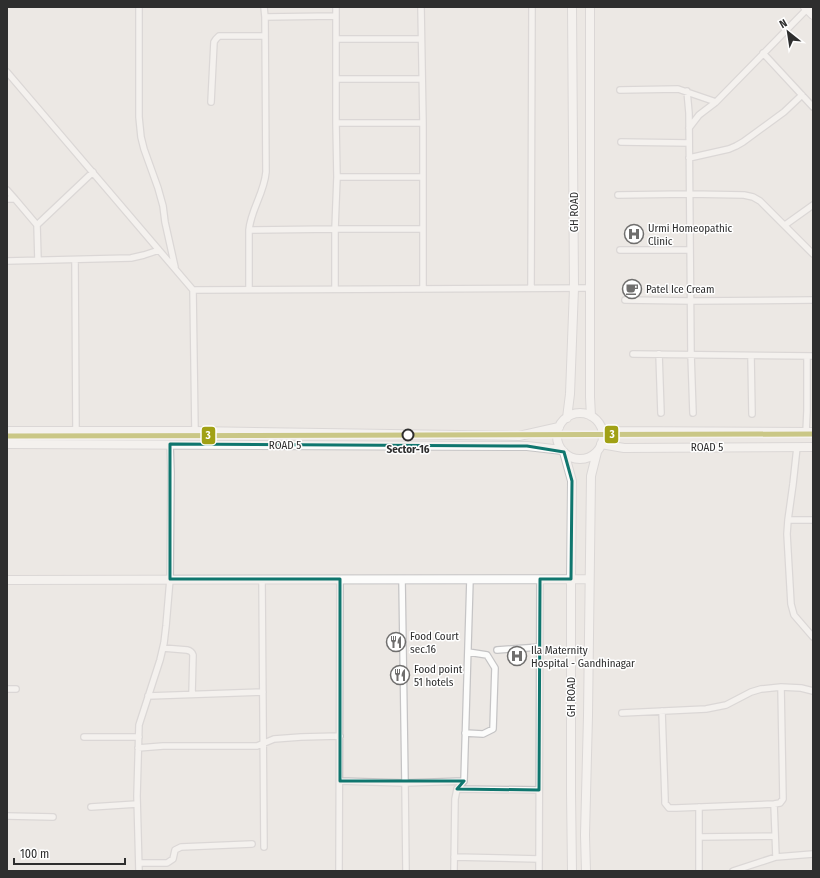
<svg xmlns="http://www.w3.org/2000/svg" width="820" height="878" font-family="'Fira Sans Condensed',sans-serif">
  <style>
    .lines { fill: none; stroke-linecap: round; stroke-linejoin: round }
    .street-casing { stroke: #c5c4c5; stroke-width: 8 }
    .secondary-casing { stroke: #c5c4c5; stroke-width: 10 }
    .street { stroke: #fcfcfb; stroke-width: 5.5 }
    .secondary { stroke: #fcfcfb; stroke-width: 8 }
    .metro-1-casing { stroke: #fff; stroke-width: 8 }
    .metro-1 { stroke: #a1a115; stroke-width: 5 }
    .marked { fill: none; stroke: #0f766e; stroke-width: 3; stroke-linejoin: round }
    .stop-dot { fill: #fff; stroke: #2e2e2e; stroke-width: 2 }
    .labels { text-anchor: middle; stroke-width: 3; stroke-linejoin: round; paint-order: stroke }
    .street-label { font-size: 11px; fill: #2e2e2e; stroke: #fff }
    .poi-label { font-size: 11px; fill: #2e2e2e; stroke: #fff; text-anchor: start }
    .stop-label { font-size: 11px; font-weight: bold; fill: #2e2e2e; stroke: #fff }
    .line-badge { stroke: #fff; stroke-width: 1.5 }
    .badge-label { font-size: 11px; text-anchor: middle; font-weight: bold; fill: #fff }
  </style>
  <rect width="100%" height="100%" fill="#ece8e4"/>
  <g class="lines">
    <defs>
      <path id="street" d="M139,7v110l2,20 3,12 14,39 5,18 2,16 10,45
        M421,7l2,116v166
        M265,17l71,-1
        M336,39h85
        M763,53l50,54
        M7,72l186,218 2,141
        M336,79h86
        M620,90l58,-1 38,13
        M687,91l2,22 2,241 2,59
        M211,102l3,-60 2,-3 3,-3h46
        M336,123h87
        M689,128l10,-13 17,-13 91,-93
        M621,142l68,1
        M689,158l40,-9 7,-3 7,-4 41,-30 18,-17
        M337,177h86
        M7,190l8,9
        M618,195l71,-1 55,1 9,2 7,4 53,53
        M7,199h8l22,26 1,35
        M37,225l56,-53
        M785,225l28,-20
        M249,230l86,-1h87
        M620,250h70
        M75,260l1,171
        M7,261l124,-3 13,-3 15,-5
        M531,288l1,-281
        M335,289v-60l2,-52 -1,-54v-116
        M193,290l397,-2
        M249,290v-60c2,-21 15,-36 17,-58l-1,-155 -1,-10
        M625,300l66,1 122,-1
        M633,354l180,2
        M659,354l2,59
        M751,356l1,58
        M806,432l1,-21v-54
        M797,447l-4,37 -5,36 -1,14 4,70 3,11 19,22
        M788,520h25
        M402,579l3,204 59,-2 -7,8 -2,10 -1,72
        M262,580l2,267
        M163,648l24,2c4,1 5,2 6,5l-1,39
        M497,650l43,-3
        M7,689h9
        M148,696l115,-4
        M662,711l3,88v4l4,5h7l98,-4 6,-1 3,-4 -2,-112
        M622,713l84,-4 20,-4 25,-13 10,-3 20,-2 20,1 12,3
        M465,733l18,1 10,-5 2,-61 -8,-13 -19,-3
        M84,737h55
        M138,748l25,-2h94l17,-7 27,-2 39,-1
        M340,781l65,2 1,88
        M464,781l6,-202
        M457,789l82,1
        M774,804l2,53
        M91,807l46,-3
        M699,807v64
        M7,816l46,1
        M699,837l76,-1
        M454,857l85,2
        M139,863h28l6,-4 2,-9 6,-3 71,-3
        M139,871l-2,-75 2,-71 21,-65 4,-17 2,-17 4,-47 1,-106 -1,-29
        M339,871l1,-292
        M539,871l1,-292
        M733,871l43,-14 37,-3"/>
      <path id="secondary" d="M590,7v390l1,19
        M805,7l8,8
        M557 436a23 23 0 1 1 46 0a23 23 0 1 1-46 0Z
        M567,418l3,-24 4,-106 -2,-281
        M7,431h188l324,5 40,-9
        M603,431l210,1
        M7,444l520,2 35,4
        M601,444l23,4 189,-1
        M564,452l8,29 -1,98v213l1,79
        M7,580l582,-1
        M586,871l-1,-36 3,-119 3,-240 6,-24"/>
    </defs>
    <use href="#street" class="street-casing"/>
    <use href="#secondary" class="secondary-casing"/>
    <use href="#street" class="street"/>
    <use href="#secondary" class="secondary"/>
    <defs>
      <path id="metro-1" d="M7,436l806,-2"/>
    </defs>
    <use href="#metro-1" class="metro-1-casing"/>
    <use href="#metro-1" class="metro-1"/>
  </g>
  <path d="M0 0H820V878H0ZM170,444l357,2 37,6 8,29 -1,98h-31l-1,211 -82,-1 7,-8h-124v-202h-170z" fill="#ece8e4" fill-opacity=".55" fill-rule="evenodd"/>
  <path class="marked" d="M170,444l357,2 37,6 8,29 -1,98h-31l-1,211 -82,-1 7,-8h-124v-202h-170z"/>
  <defs>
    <symbol id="hospital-ring" viewBox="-11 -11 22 22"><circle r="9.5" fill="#fff" stroke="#706f6e" stroke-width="1.5"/><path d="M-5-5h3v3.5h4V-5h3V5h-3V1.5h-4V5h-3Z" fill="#706f6e"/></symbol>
    <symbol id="cafe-ring" viewBox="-11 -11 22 22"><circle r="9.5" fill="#fff" stroke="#706f6e" stroke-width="1.5"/><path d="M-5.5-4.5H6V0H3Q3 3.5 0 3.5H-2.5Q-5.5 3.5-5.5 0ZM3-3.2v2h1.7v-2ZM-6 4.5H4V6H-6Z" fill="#706f6e"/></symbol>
    <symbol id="restaurant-ring" viewBox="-11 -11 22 22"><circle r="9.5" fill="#fff" stroke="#706f6e" stroke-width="1.5"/><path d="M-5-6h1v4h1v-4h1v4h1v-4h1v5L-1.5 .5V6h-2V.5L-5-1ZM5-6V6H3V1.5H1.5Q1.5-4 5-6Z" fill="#706f6e"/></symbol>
  </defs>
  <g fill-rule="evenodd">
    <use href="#hospital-ring" x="623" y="223" width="22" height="22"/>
    <use href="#cafe-ring" x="621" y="278" width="22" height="22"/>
    <use href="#restaurant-ring" x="385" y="631" width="22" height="22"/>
    <use href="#hospital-ring" x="506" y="645" width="22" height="22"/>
    <use href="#restaurant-ring" x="389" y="664" width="22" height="22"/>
  </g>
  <circle class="stop-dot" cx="408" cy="435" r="5.5"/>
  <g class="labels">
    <g class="street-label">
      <text transform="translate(574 212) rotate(-90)" y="4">GH ROAD</text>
      <text x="285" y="449">ROAD 5</text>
      <text x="707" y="451">ROAD 5</text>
      <text transform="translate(571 697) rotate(-90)" y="4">GH ROAD</text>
    </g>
    <g class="poi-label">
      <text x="648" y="232">Urmi Homeopathic<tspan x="648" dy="13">Clinic</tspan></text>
      <text x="646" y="293">Patel Ice Cream</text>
      <text x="410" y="640">Food Court<tspan x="410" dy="13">sec.16</tspan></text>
      <text x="531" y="654">Ila Maternity<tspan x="531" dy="13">Hospital - Gandhinagar</tspan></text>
      <text x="414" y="673">Food point<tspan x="414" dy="13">51 hotels</tspan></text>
    </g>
    <g class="stop-label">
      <text x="408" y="453">Sector-16</text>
    </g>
  </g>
  <g class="line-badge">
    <rect x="604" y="425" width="15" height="19" rx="4" fill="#a1a115"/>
    <rect x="201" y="426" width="15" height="19" rx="4" fill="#a1a115"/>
  </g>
  <g class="badge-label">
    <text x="612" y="438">3</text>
    <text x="208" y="439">3</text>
  </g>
  <rect width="820" height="878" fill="none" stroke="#2e2e2e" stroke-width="16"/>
  <g transform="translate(788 32) rotate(330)" stroke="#ffffff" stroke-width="3" paint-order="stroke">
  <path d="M0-3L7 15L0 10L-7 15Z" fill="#2e2e2e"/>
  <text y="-6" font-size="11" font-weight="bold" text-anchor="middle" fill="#2e2e2e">N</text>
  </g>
  <path d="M14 858v6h111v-6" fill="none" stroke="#2e2e2e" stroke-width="2"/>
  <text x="20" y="858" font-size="12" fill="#2e2e2e" stroke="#ffffff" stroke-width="3" paint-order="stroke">100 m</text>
</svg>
